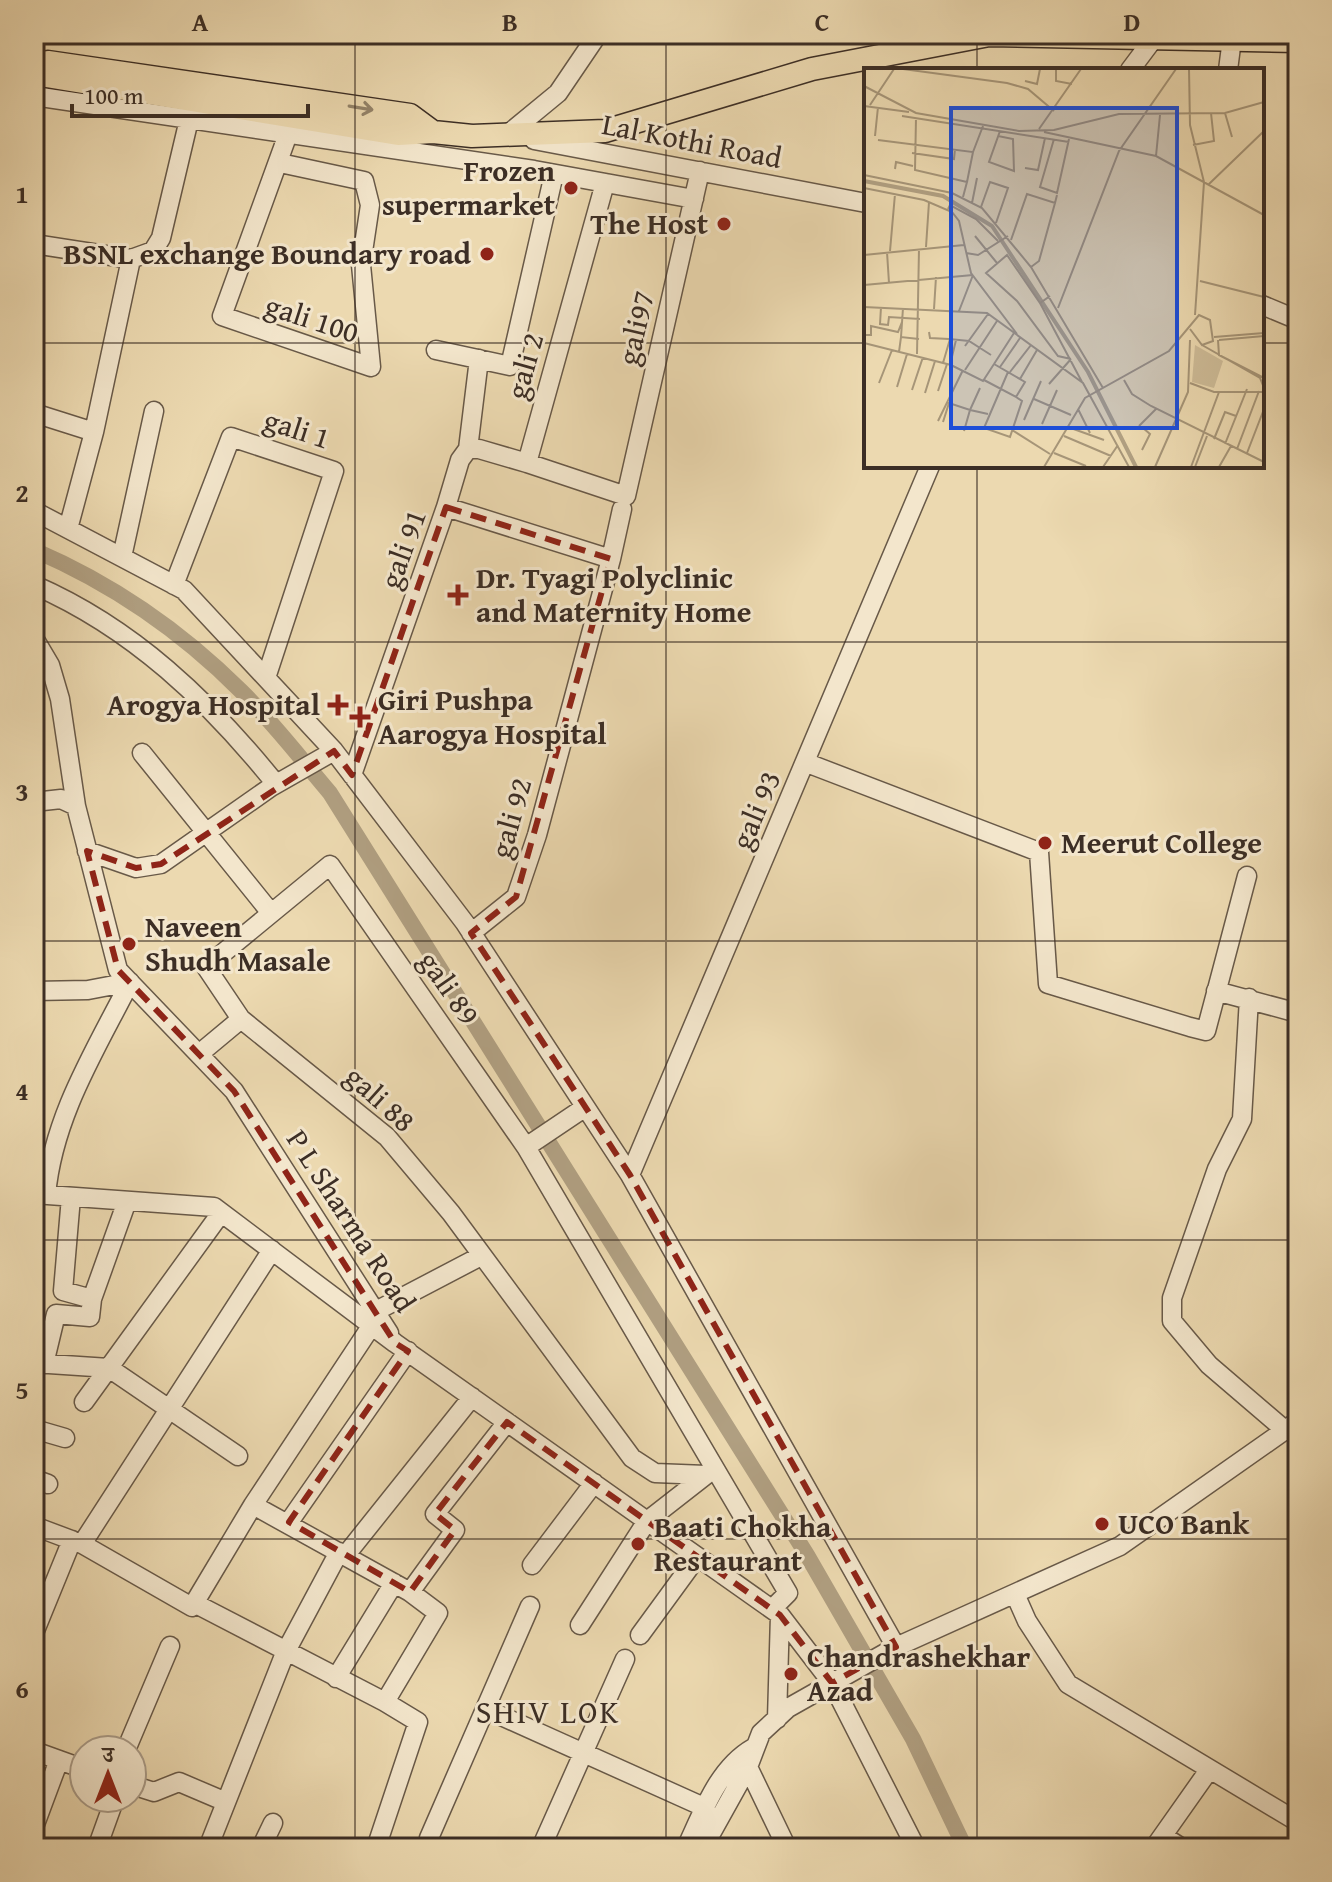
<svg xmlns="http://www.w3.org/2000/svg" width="1332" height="1882" font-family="'Gentium Book Plus','Noto Serif Devanagari',serif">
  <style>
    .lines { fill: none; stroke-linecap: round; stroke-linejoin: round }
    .canal { stroke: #b09f81; stroke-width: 16 }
    .minor-casing { stroke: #685948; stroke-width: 21 }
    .major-casing { stroke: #3c2e25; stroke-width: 25 }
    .minor { stroke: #f3e6cc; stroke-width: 18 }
    .major { stroke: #ecd9b0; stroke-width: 22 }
    .oneway { stroke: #94846a }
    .marked { fill: none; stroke: #8f2418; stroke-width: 6; stroke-dasharray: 16 10; stroke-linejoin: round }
    .grid { fill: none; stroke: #3c2e25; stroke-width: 2; stroke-opacity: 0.55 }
    .poi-dot { fill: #8f2418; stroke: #f3e6cc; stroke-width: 3 }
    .labels { text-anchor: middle; stroke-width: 6; stroke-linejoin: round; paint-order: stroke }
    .street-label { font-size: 30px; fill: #3c2e25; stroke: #f3e6cc }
    .poi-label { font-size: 30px; font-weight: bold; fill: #3c2e25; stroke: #f3e6cc; text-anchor: start }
    .neighbourhood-label { font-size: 32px; letter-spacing: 2px; fill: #3c2e25; stroke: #f3e6cc }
    .inset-river { fill: none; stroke: #b09f81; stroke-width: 4 }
    .inset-road { fill: none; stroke: #a69578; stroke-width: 2 }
    .view { fill: #1d4ed8; fill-opacity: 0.15; stroke: #1d4ed8; stroke-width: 4 }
    .inset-edge { fill: none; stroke: #3c2e25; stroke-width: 4 }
    .neatline { fill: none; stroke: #3c2e25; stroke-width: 3 }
    .grid-label { font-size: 26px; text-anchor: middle; font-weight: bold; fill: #3c2e25 }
  </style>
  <rect width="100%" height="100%" fill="#ecd9b0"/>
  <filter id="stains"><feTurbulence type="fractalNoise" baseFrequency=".0025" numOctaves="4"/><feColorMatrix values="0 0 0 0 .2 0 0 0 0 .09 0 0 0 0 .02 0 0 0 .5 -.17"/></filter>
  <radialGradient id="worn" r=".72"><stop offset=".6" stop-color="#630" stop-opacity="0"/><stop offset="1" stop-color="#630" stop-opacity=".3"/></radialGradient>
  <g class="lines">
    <path class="canal" d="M34,550c77,33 147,81 207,141 32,31 60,68 89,102l477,762 106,184 52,109"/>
    <defs>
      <path id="minor" d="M1130,70l27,-36
        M1228,70l4,-31
        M34,96l500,74 160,29
        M507,135l51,-42 40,-59
        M534,140l332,63
        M280,163l84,18 6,24 -9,60 10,102 -149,-51 66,-182
        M605,183l-78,280 99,33 74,-325
        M34,244l97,15 -37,173
        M131,259l22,-8 8,-13 30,-127
        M1262,305l36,15
        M436,350l74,16 44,-192
        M34,413l60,19 -26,97
        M468,449l11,-90
        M446,507l14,-47 8,-11h11l48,14
        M34,511l150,79 150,161 131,172 165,252 266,472
        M122,557l32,-146
        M34,585c99,43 175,116 242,199
        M174,585l57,-148 103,34 -68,207
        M34,638l16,27 10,34 16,107 42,164 116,121 155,242
        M142,753l129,160
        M807,763l232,89 9,132 142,43 16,4 41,-155
        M352,775l94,-268 165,52 11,-50
        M34,802l27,-3 15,7
        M87,851l49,17 25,-4 110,-77 63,-36
        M471,933l45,-36 21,-62 74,-276
        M34,991l54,-1 42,-8
        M1216,991l82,22
        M1249,998l-7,121 -25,50 -45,129v23l37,44 77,66
        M199,1054l42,-35
        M584,1108l-58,39 -196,-282 -124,102 35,52 146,118 64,76 181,245 23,15 51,2
        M526,1147l262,446 -16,16
        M630,1175l300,-709
        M34,1194l180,13 181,136 385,272 52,68 84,165
        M46,1195c7,-78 49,-144 84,-213
        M71,1197l-8,94 29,8 35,-98
        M376,1311l105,-55
        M34,1363l75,5 129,88
        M44,1364l12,-50 34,3 2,-18
        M84,1402l137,-189
        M34,1429l31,9
        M34,1479l14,5
        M253,1505l119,-180
        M289,1522l119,-171
        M34,1526l48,18 110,63 61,-102 157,87 28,21 -53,89 -191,-99
        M82,1544l190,-294
        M345,1556l127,-159
        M532,1565l62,-82
        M410,1592l45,-62 -20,-16 72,-92
        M1015,1594l12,27 41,63 230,138
        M580,1625l67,-104 59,-46
        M34,1633l38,-93
        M640,1635l57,-78
        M336,1678l58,-95
        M488,1710l218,98
        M777,1719l3,-104
        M126,1750l44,-104
        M34,1751l50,18
        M748,1767l39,81
        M132,1785l22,7 25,-10 47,20
        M34,1827l25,-67
        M1163,1836l19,12
        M429,1838l101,-232
        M97,1848l18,-50
        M208,1848l77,-195 54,-101
        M261,1848l12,-25
        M376,1848l42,-126 -33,-20
        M541,1848l84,-189
        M686,1848c17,-36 32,-80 67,-100
        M703,1848l45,-81 13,-34 27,-25 108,-61 224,-101 178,-125
        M1154,1848l55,-78"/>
      <path id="major" d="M48,62l362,53 23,17
        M34,74l364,60 35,-2 39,4 133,-5 207,-62 177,-34 309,6"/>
    </defs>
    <use href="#minor" class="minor-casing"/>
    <use href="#major" class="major-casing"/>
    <use href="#minor" class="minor"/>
    <use href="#major" class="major"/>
  </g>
  <defs><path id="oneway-shaft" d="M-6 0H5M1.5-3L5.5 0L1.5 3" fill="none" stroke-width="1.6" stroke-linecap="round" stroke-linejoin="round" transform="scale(2)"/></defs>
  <use class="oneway" href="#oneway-shaft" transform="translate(361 108) rotate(9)"/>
  <path class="marked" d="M446,507l165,52 -95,338 -45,36 159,242 266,472 -64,36 -52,-68 -273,-193 -72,92 20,16 -45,62 -121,-70 119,-171 -13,-8 -161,-252 -116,-121 -31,-119 49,17 25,-4 173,-113 18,24z"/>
  <path class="grid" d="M355,34v1814M666,34v1814M977,34v36M34,343h832M1262,343h36M977,466v1382M34,642h1264M34,941h1264M34,1240h1264M34,1539h1264"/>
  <g class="poi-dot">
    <circle cx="571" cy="188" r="8"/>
    <circle cx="724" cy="224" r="8"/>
    <circle cx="487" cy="254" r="8"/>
    <path d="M454 583h8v8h8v8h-8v8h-8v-8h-8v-8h8z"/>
    <path d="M334 693h8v8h8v8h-8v8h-8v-8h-8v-8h8z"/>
    <path d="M356 705h8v8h8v8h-8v8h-8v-8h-8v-8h8z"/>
    <circle cx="1045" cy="843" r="8"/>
    <circle cx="129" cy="944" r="8"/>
    <circle cx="1102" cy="1524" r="8"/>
    <circle cx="638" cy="1544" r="8"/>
    <circle cx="791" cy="1674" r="8"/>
  </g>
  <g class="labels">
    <g class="street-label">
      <text transform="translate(692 141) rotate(11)" y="10">Lal Kothi Road</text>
      <text transform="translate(312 319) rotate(18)" y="10">gali 100</text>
      <text transform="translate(636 328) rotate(-77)" y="10">gali97</text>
      <text transform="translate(525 366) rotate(-74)" y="10">gali 2</text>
      <text transform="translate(297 429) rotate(18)" y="10">gali 1</text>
      <text transform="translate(403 549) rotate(-70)" y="10">gali 91</text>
      <text transform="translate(756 810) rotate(-67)" y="10">gali 93</text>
      <text transform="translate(511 818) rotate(-74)" y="10">gali 92</text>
      <text transform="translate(449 988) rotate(55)" y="10">gali 89</text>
      <text transform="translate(380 1099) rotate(42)" y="10">gali 88</text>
      <text transform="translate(351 1221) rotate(57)" y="10">P L Sharma Road</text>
    </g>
    <g class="poi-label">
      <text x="555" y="181" text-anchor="end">Frozen<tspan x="555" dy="34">supermarket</tspan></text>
      <text x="708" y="234" text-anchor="end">The Host</text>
      <text x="471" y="264" text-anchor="end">BSNL exchange Boundary road</text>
      <text x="476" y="588">Dr. Tyagi Polyclinic<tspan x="476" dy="34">and Maternity Home</tspan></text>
      <text x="378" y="710">Giri Pushpa<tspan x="378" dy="34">Aarogya Hospital</tspan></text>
      <text x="320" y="715" text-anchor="end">Arogya Hospital</text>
      <text x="1061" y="853">Meerut College</text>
      <text x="145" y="937">Naveen<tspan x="145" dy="34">Shudh Masale</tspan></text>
      <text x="1118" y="1534">UCO Bank</text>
      <text x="654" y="1537">Baati Chokha<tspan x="654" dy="34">Restaurant</tspan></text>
      <text x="807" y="1667">Chandrashekhar<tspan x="807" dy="34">Azad</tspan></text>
    </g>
    <g class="neighbourhood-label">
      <text x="548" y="1723">SHIV LOK</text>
    </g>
  </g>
  <g transform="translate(864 68)">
    <rect width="400" height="400" fill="#ecd9b0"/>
    <path d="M331,277l28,16 -9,27 -22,-6z" fill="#cebc98"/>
    <path class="inset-river" d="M0,113l79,15 49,30 96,146 48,95"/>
    <path class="inset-road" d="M39,1l104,14 21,6 26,22M192,1v12l16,3M325,1l1,56 14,57 -9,133M161,13l12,3 3,-15M0,18l52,27 103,18 35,-1 65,-16 106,-1 39,-11M6,37l24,-36M0,38l45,6M361,45l7,24M38,48l167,26M52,50l-1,52 52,12 -4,15M175,61l42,-60M180,64l112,24 108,59M11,68l3,-29M134,68l15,3 1,32 -25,-9 11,-31M190,71l-14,48 17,6 12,-54M14,72l95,12 -6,30M329,77l21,-4 -3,-28M109,84l10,-26M48,85l42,6 1,-10M292,88l4,-41M161,100l13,2 7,-32M31,101l1,-7 17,4M0,107l88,18 30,15 49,59 72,121M345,116l55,-53M0,120l60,12 28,12 7,9 12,52 46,61M108,135l5,-25M117,139l9,-25 18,6 -12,35M84,141l2,-4 26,14 22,22M111,168l22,27M147,172l16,-46 28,9 2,-8M62,179l3,-45M26,183l5,-57M23,184l2,31M102,185l12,2 30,-19M0,187l100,-10M167,199l8,-6 16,-58M336,213l64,16M0,217l109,-10M186,228l-10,7 -33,-48 -21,18 31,28 41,55 13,3M176,235l42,79M0,239l123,6 96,70 46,84M17,239l-1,17 8,1 1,-8 31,2M194,240l61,-157 57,-82M70,241l2,-32M95,243l14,-36M65,264l1,6 19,1M0,267h7v-9l27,6 4,-10M37,269l2,-29M350,269l50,-4M354,272l1,15 45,23M355,272l45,-4M0,275l87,22 32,16 11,-17 31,18 -9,15 -32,-17M338,277l58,33 4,10M101,278l23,-32M35,284l2,-15 18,2M53,286l2,-105M79,295l7,-24 19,2 22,14M130,296l20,-31M86,297l6,-25M136,299l20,-29M101,302l32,-49M144,304l-24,56 26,9 12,-36 -6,-4M146,304l21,-27M156,311l17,-29M260,312l8,14 19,12 113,56M15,315l13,-33M326,315l24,9h50M185,316l22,-25M33,319l10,-33M48,322l11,-33M74,323l9,-27M61,325l10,-32M170,331l37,16M214,341l12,24M160,352l17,-39M74,353l25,-51M79,354l6,-19 21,7 10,-22M178,356l15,-34M275,358l17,-17M204,359l36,13M148,362l38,24M100,363l6,-21 18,4M200,368l47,20M350,371l11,-27 11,4M361,376l22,-55M373,381l22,-58M278,382l8,-16 -7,-6M190,385l32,13M383,385l17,-44M180,399l41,-69 84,-47 30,-36 11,5 3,21 -11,4 -12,-16M239,399l15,-22M291,399l33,-75 2,-52M327,399l28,-75M331,399l12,-31M355,399l12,-21"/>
    <path class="view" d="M87,40h226v320h-226z"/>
    <rect width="400" height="400" class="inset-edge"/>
  </g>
  <rect width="1332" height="1882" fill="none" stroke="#ecd9b0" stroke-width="88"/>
  <g transform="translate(108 1774)"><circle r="38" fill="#f3e6cc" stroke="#aa9c89" stroke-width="2"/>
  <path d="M0-6L14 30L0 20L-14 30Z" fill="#8f2418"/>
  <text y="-12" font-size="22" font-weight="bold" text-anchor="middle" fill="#3c2e25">उ</text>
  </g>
  <path d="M72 104v12h236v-12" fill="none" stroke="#3c2e25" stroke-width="4"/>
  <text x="84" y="104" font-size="24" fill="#3c2e25" stroke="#f3e6cc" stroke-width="6" paint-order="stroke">100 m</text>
  <rect x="44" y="44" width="1244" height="1794" class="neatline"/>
  <g class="grid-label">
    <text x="200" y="31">A</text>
    <text x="510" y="31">B</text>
    <text x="822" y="31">C</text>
    <text x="1132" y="31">D</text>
    <text x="22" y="203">1</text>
    <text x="22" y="502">2</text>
    <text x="22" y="801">3</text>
    <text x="22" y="1100">4</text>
    <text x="22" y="1399">5</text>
    <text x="22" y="1698">6</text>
  </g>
  <rect width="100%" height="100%" filter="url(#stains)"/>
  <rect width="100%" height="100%" fill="url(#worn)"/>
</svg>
